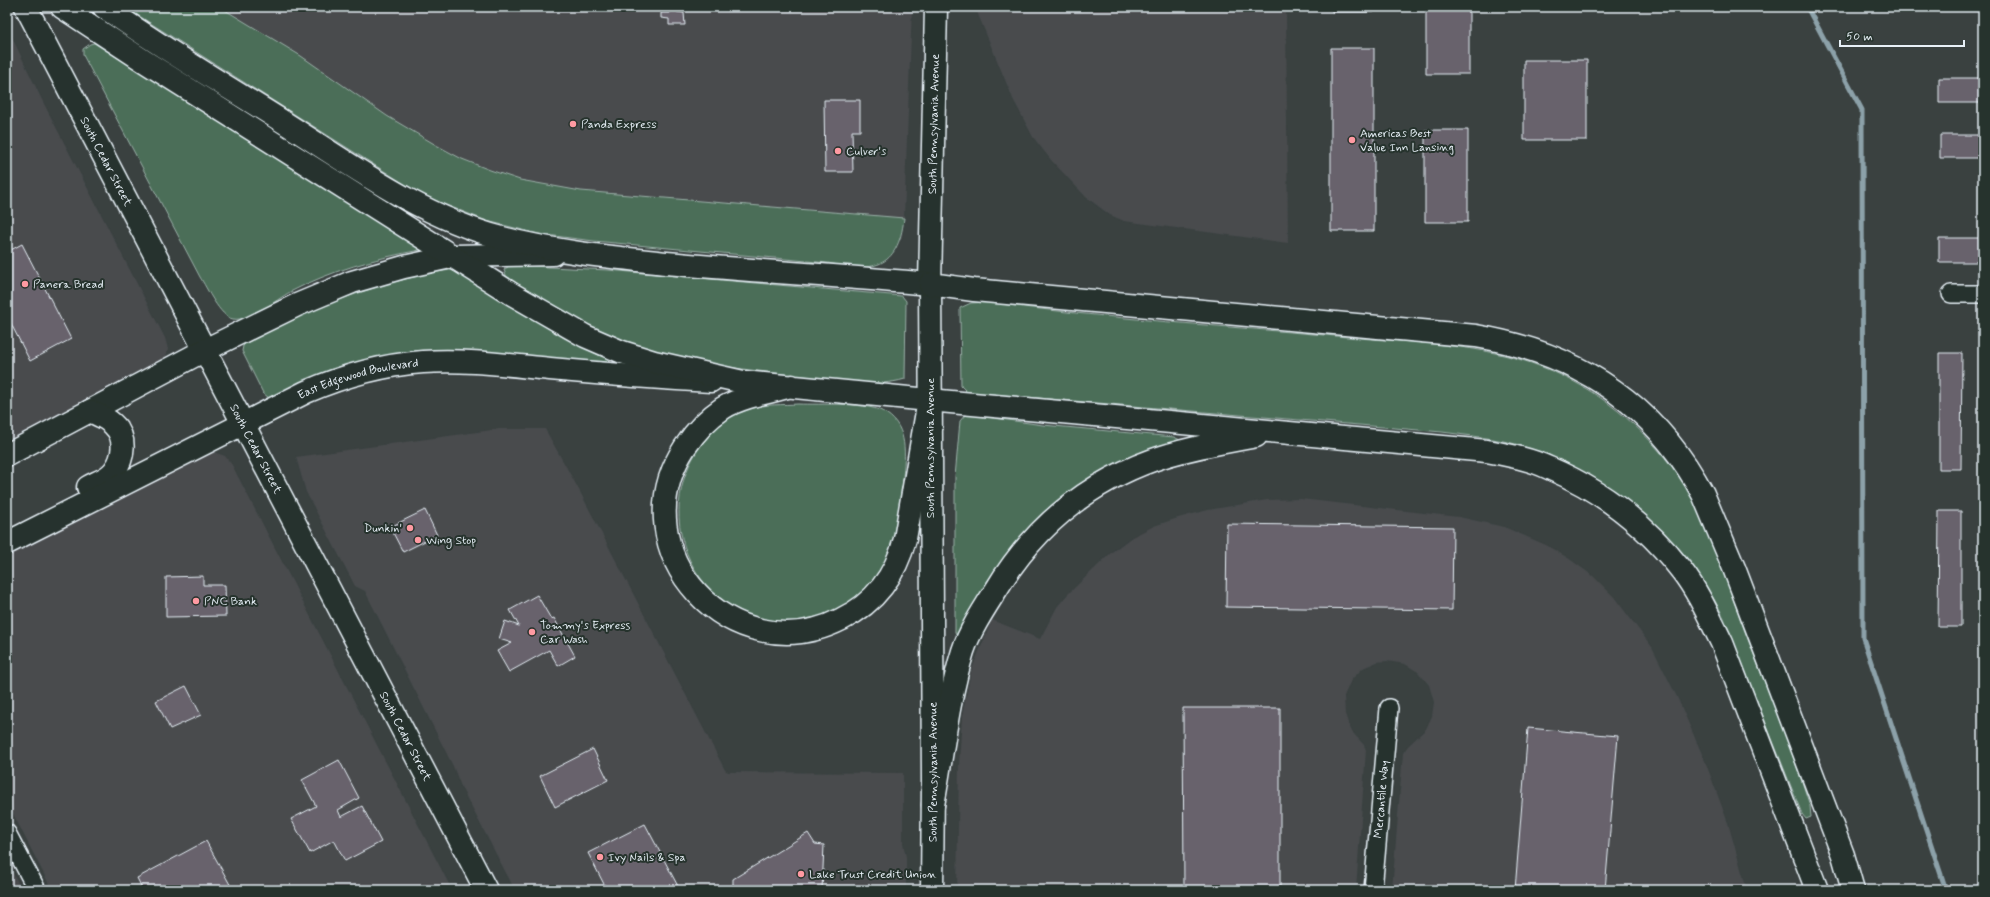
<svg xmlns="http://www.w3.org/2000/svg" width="1990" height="897" font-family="Mynerve,sans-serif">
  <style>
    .built { fill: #484b4d }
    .green { fill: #4c6e59; stroke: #9ab0a8 }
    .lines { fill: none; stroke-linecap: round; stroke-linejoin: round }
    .stream { stroke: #8ca1a9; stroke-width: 5 }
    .building { fill: #67626c; stroke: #e8f1f8 }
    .street-casing { stroke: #e8f1f8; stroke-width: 20 }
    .secondary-casing { stroke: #e8f1f8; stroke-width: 25 }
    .primary-casing { stroke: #e8f1f8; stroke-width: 25 }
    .highway-casing { stroke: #e8f1f8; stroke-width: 25 }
    .street { stroke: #26332d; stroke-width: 17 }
    .secondary { stroke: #26332d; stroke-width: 22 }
    .primary { stroke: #26332d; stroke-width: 22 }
    .highway { stroke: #26332d; stroke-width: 22 }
    .poi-dot { fill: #ff9aa2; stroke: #26332d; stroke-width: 1.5 }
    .labels { text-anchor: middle; stroke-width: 4; stroke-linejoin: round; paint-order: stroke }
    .poi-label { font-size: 12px; fill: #e8f1f8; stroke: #26332d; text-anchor: start }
    .street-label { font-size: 12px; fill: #e8f1f8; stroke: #26332d }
  </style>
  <rect width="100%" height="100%" fill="#3a4140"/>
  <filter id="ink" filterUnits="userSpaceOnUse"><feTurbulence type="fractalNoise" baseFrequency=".025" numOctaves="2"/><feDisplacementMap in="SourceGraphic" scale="8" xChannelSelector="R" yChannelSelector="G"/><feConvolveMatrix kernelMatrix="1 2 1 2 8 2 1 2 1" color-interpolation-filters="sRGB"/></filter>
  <g filter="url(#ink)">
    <path class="built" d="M125,7h787l-8,211 -2,19 -8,14 -11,11 -14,5h-18l-23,-4 -266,-25 -49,-10 -26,-7 -46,-18 -27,-13z
      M975,7h311l2,236 -164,-22 -14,-6 -24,-18 -35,-37 -18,-23 -20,-38z
      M7,27l36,75 122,236 3,11 -3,11 -153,81 -5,-10z
      M499,429h46l33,59 147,282 3,2 175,1v70l3,14v33h-391l-53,-101 -9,-23 -88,-175 -10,-5 -49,-94 -10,-35z
      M210,451l15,5 7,9 220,425h-400l-45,-88v-248z
      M1301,499l158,18 45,10 42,18 22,13 25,18 21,21 38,50 26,52 27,62 23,62 19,67h-355l11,-137 5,-7 18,-17 6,-13 2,-14 -5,-17 -11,-13 -13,-8 -18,-3 -10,1 -14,6 -12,12 -7,16 1,18 3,9 4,9 12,13 2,5 -10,140h-399l2,-126 3,-48 9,-45 21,-51 48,19 17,-32 11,-13 44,-42 20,-15 22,-11 24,-8 30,-8 59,-10z
      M7,862l15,28h-15z"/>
    <path class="green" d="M125,7h95l81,49 86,60 49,29 26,14 28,11 30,10 61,11 323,27c-6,52 -32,54 -76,45l-234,-22 -55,-7 -52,-13 -46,-18 -27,-13z
      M94,43l323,202 3,5c-44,8 -90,21 -130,42 -14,8 -41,30 -57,27 -13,-2 -26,-31 -33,-42l-117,-222v-6l7,-5z
      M510,265l98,5 294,26 4,5 -1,78c-29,9 -63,1 -93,-2 -74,-8 -150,-15 -218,-48 -31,-15 -57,-35 -87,-51l-3,-8z
      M450,270l7,2 107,66 43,21 2,3 -2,2 -125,-10 -210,44h-3l-6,-5 -21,-42 1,-5 6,-6c65,-32 129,-59 201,-70z
      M986,302c120,17 241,24 361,35 65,6 134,6 195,30 55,21 102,60 136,108 30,43 45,97 63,146 23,61 49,122 69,185l1,11 -5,2 -4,-5 -78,-196c-43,-88 -122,-151 -216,-176 -22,-5 -44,-7 -66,-10l-475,-40 -6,-6 -1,-78 11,-5z
      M798,404c22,1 72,-3 89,10 21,14 18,41 16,63 -4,60 -15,120 -82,139 -11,2 -21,6 -32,6 -93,-1 -142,-104 -87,-178 13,-17 28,-30 49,-36 15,-4 32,-3 47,-4z
      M965,415h7l71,10 131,12 6,3 -59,23 -164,173 -2,-4v-155l5,-56z"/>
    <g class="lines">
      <path class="stream" d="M1807,7l55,103 1,528 83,252"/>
    </g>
    <path class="building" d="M670,7h8l-1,5 7,1 1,12h-16v-6l-8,-1v-5h9z
      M1332,7h42v5h-42z
      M1426,7h43v67h-43z
      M1331,48h43v183h-43z
      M1524,60h63v80h-63z
      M1939,78h44v25h-44z
      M824,100h36v31h-8l1,41h-28z
      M1425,130h43v92h-43z
      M1940,135h43v23h-43z
      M1939,238h44v24h-44z
      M22,244l49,95 -41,22 -23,-45v-64z
      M1939,353h23l-1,116h-22z
      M1982,353h1v23h-1z
      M425,510l12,25 -34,17 -13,-25z
      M1939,511h22v116h-23z
      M1227,524l226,3 -1,83 -226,-3z
      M203,576v9h22l1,31 -60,1v-40z
      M537,595l14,24 3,-1 21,38 -17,10 -9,-16 -40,22 -12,-21 15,-8 -13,-4 6,-18 14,5 -9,-16z
      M186,686l15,29 -31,14 -14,-28z
      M1183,708h97v182h-96z
      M1528,728l90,8 -13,154h-90z
      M593,749l15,31 -53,27 -15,-31z
      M339,760l20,38 -21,12 3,7 21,-11 19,36 -36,19 -11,-21 -24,13 -19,-34 25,-13 -14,-26z
      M645,824l35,66h-73l-19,-37z
      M808,833l7,11 9,1 -2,45h-89v-11z
      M206,841l27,49h-90l-6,-12z"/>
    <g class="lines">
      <defs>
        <g id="street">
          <path d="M1951,294h32"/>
          <path d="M7,833l30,57"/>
          <path id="s1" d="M1373,890l16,-182"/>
        </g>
        <g id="secondary">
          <path id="s2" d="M26,7l460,883"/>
          <path d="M7,455l198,-105 92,-45 55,-23 52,-15 51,-11 98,-2"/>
          <path d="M88,487c7,-4 16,-7 22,-12 12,-10 17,-31 8,-45 -7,-10 -17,-14 -28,-19"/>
          <path id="s3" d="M7,543l299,-151c37,-16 76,-27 117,-30 42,-3 85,3 127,7 54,5 107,9 161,12"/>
          <path id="s4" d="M932,890l1,-107 -3,-499 6,-277"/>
        </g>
        <path id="primary" d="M62,7l82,54 368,233 73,42 37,16 32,10 89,20 186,18 -24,139c-9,35 -30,64 -63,80 -109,56 -225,-68 -157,-172 10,-15 23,-29 38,-39 20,-12 47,-16 69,-22
          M104,7c59,42 121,78 181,116 69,44 137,94 217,115 54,14 109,19 164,25 88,8 176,13 264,21"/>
        <path id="highway" d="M930,284l44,6 502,46c100,17 178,66 227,158l31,74 109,287 10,35
          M929,400l558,51c21,4 43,8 62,17 52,22 98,58 133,103 17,22 28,48 40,72l95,247
          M933,805c9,-49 15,-106 30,-154 7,-21 21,-42 33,-61 37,-61 90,-106 157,-130 33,-12 69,-17 103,-24"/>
      </defs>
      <use href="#street" class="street-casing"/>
      <use href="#secondary" class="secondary-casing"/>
      <use href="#primary" class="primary-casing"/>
      <use href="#highway" class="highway-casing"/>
      <use href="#street" class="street"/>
      <use href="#secondary" class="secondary"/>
      <use href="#primary" class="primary"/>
      <use href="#highway" class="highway"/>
    </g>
  </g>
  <g class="poi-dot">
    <circle cx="573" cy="124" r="4"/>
    <circle cx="1352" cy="140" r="4"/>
    <circle cx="838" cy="151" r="4"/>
    <circle cx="25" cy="284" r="4"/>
    <circle cx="410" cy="528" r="4"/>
    <circle cx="418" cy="540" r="4"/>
    <circle cx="196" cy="601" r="4"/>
    <circle cx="532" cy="632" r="4"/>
    <circle cx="600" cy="857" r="4"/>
    <circle cx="801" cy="874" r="4"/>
  </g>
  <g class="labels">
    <g class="poi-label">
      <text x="581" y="128">Panda Express</text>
      <text x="1360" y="137">Americas Best<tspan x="1360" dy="14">Value Inn Lansing</tspan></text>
      <text x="846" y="155">Culver's</text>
      <text x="33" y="288">Panera Bread</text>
      <text x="402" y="532" text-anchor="end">Dunkin'</text>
      <text x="426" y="544">Wing Stop</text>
      <text x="204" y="605">PNC Bank</text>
      <text x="540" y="629">Tommy's Express<tspan x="540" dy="14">Car Wash</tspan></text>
      <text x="608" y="861">Ivy Nails &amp; Spa</text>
      <text x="809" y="878">Lake Trust Credit Union</text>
    </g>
    <g class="street-label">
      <text dy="4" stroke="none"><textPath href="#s4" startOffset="766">South Pennsylvania Avenue</textPath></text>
      <text dy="4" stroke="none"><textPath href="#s2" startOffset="174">South Cedar Street</textPath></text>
      <text dy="4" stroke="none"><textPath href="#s3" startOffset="389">East Edgewood Boulevard</textPath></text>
      <text dy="4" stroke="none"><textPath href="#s2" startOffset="498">South Cedar Street</textPath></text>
      <text transform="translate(930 448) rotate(-90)" y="4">South Pennsylvania Avenue</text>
      <text dy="4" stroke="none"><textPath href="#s2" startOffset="822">South Cedar Street</textPath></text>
      <text dy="4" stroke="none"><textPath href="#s4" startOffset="118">South Pennsylvania Avenue</textPath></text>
      <text dy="4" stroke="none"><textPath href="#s1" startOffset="91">Mercantile Way</textPath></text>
    </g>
  </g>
  <rect width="1990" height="897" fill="none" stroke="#26332d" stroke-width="24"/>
  <rect x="12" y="12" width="1966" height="873" fill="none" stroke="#e8f1f8" stroke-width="1.5" filter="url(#ink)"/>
  <path d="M1840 40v6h124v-6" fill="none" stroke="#e8f1f8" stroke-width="2"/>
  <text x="1846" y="40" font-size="12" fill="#e8f1f8" stroke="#26332d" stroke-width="3" paint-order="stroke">50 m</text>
</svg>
